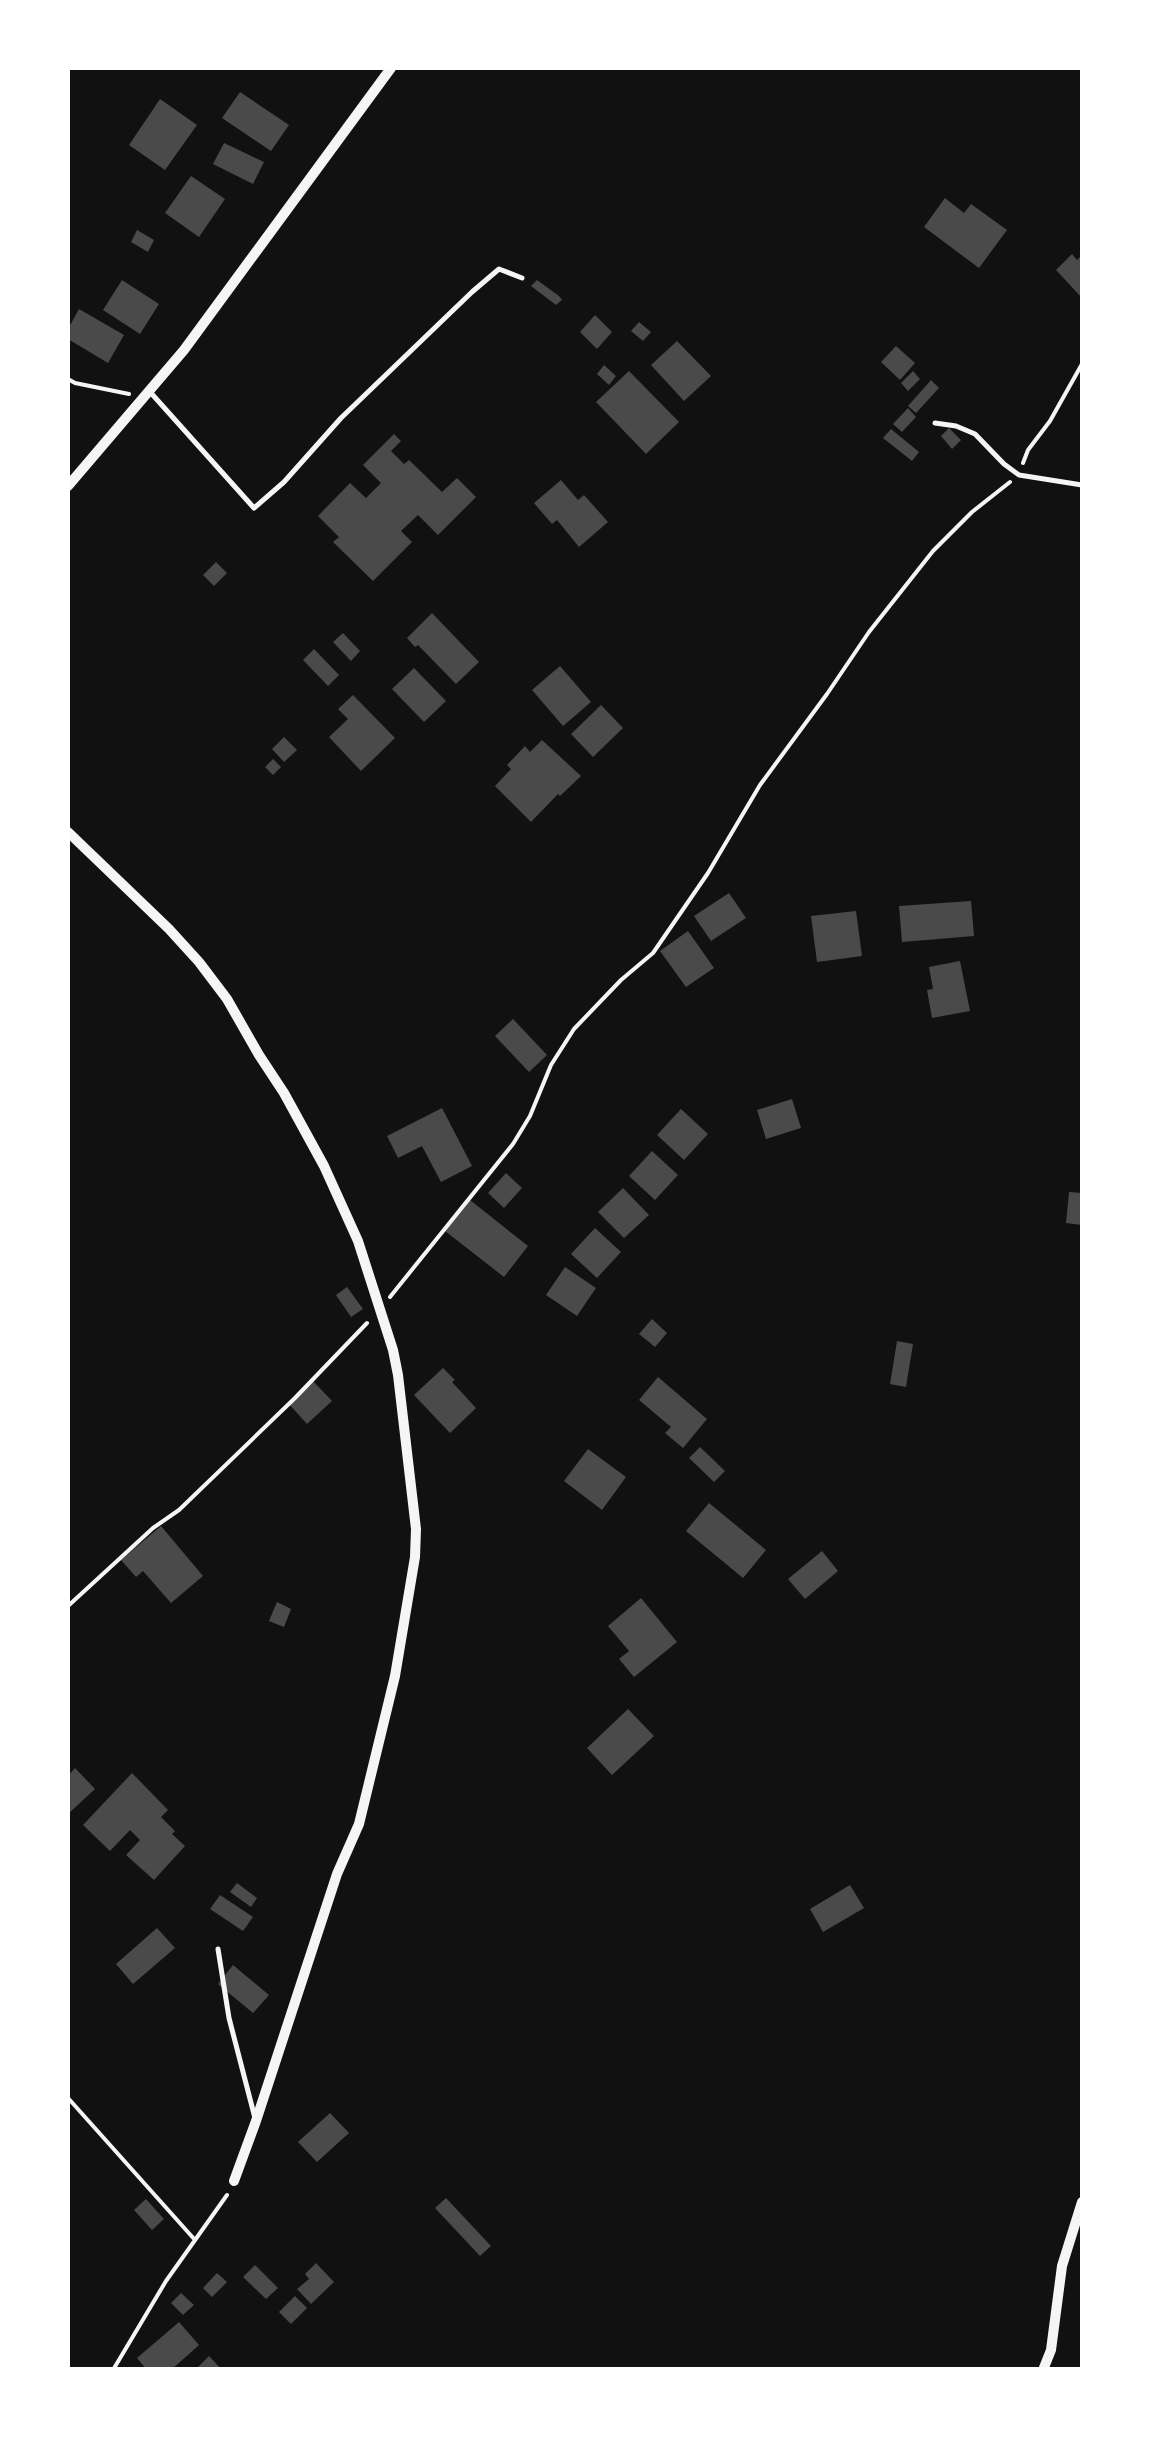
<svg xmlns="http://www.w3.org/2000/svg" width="1150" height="2437" font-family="'PT Sans',sans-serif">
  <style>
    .building { fill: #4a4a4a }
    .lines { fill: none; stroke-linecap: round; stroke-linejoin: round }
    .path { stroke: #f5f5f5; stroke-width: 4 }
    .service { stroke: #f5f5f5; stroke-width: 5 }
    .minor { stroke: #f5f5f5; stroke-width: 10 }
  </style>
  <rect width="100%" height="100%" fill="#111"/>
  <path class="building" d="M240,92l49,33 -18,26 -49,-33z
    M160,99l37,26 -32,45 -36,-25z
    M224,143l40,19 -11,22 -40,-20z
    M191,176l34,23 -26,38 -34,-24z
    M945,198l19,15 7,-9 36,26 -28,38 -55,-41z
    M137,230l17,10 -6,12 -17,-10z
    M1072,254l5,6 5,-5v43l-26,-28z
    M122,280l37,24 -19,30 -37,-24z
    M537,280l22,16 3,4 -6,5 -25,-19z
    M79,309l45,26 -16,28 -40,-24v-10z
    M595,315l17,17 -15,17 -17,-17z
    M639,322l12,10 -8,9 -12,-10z
    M677,341l34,35 -27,25 -33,-36z
    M896,346l19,17 -15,17 -19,-18z
    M604,365l12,11 -7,9 -12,-11z
    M629,371l50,51 -33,32 -50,-52z
    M913,371l7,8 -12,12 -7,-8z
    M931,380l8,8 -23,25 -8,-7z
    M908,408l8,9 -14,15 -9,-8z
    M949,428l12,12 -9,9 -11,-13z
    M891,429l28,23 -7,9 -29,-23z
    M394,434l7,7 -10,10 13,13 5,-4 33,32 15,-14 19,19 -38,38 -20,-20 -17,16 11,11 -39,39 -40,-39 6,-5 -21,-21 32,-33 16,15 15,-15 -18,-18z
    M561,480l17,20 6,-5 24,27 -29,25 -22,-27 -5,4 -18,-21z
    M216,562l11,11 -13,13 -11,-11z
    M432,613l47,49 -23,22 -38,-39 -3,2 -8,-9z
    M343,633l17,18 -9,10 -18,-19z
    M314,649l25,26 -11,11 -25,-26z
    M560,666l31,36 -28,24 -31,-36z
    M414,668l32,33 -22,21 -32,-33z
    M353,695l42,43 -34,33 -32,-34 19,-18 -10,-10z
    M601,705l22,23 -30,29 -22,-23z
    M284,737l13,13 -13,12 -12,-13z
    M542,740l39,36 -21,20 -2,-2 -27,28 -36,-36 16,-17 -4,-4 18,-19 5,6z
    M273,759l8,8 -8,8 -8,-8z
    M729,893l17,25 -35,23 -17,-25z
    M971,901l3,35 -72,6 -3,-36z
    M856,911l6,45 -45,6 -6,-46z
    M688,931l26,37 -28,19 -26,-36z
    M960,961l10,50 -38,7 -5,-28 6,-1 -4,-22z
    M513,1019l34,36 -18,17 -34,-36z
    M792,1099l9,29 -35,11 -9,-29z
    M442,1108l30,58 -31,16 -19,-36 -24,12 -11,-22z
    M681,1109l27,25 -24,26 -27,-25z
    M652,1151l26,24 -23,25 -26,-24z
    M506,1173l16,15 -18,20 -16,-15z
    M623,1188l26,27 -25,23 -26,-26z
    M1069,1192l13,1v32l-16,-2z
    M470,1200l58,46 -24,31 -59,-46z
    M595,1228l26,24 -24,26 -26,-24z
    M565,1267l31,21 -19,28 -31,-21z
    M347,1287l16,22 -12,8 -15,-22z
    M652,1319l15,14 -12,14 -16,-13z
    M897,1341l16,3 -7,43 -16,-3z
    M443,1368l12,12 -3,2 24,26 -26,25 -36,-38z
    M658,1377l49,42 -24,29 -18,-15 6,-6 -32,-27z
    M312,1380l20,21 -25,23 -19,-21z
    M700,1447l25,24 -11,11 -25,-24z
    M588,1449l38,28 -24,33 -38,-29z
    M709,1503l57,47 -23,28 -57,-47z
    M161,1526l42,50 -32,27 -28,-32 -7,6 -15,-17z
    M822,1551l16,20 -33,28 -17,-20z
    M641,1598l36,44 -43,35 -15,-18 10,-8 -21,-25z
    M277,1602l14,7 -7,18 -15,-6z
    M628,1709l26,27 -42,39 -25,-27z
    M75,1768l20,21 -27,25v-38z
    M132,1773l36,37 -7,7 14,14 -3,3 13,12 -31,34 -28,-25 14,-15 -10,-10 -20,21 -27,-26z
    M237,1883l20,15 -6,9 -21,-15z
    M850,1885l14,23 -41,24 -13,-23z
    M220,1895l33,22 -10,14 -33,-22z
    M157,1928l18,20 -42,36 -17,-20z
    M233,1965l36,30 -16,18 -35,-29z
    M330,2113l19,20 -32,29 -19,-20z
    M446,2198l45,48 -11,10 -45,-48z
    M146,2199l18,20 -12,11 -18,-20z
    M316,2263l18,19 -23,22 -14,-15 12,-10 -4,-5z
    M255,2265l23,23 -12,11 -23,-22z
    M217,2273l10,9 -15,15 -9,-9z
    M181,2293l13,12 -11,10 -12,-12z
    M295,2296l12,12 -16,16 -12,-12z
    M179,2322l20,23 -28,25h-24l-10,-12z
    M209,2356l13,14h-27z"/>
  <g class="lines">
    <path class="path" d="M68,379l7,4 54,11
      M1023,463l5,-13 22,-29 32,-57
      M390,1297l123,-153 17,-28 21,-51 23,-36 47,-49 32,-27 55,-80 52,-88 67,-91 42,-62 64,-81 39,-39 38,-30
      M68,1606l85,-78 26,-18 116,-112 72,-75
      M68,2098l127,142
      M113,2370l53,-89 61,-86"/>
    <path class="service" d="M151,393l103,115 30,-26 57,-64 131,-126 27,-23 23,9
      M935,423l21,3 19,8 29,30 15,11 63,10
      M218,1949l11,69 26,100"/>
    <path class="minor" d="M68,486l116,-136 207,-282
      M68,832l101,97 30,33 28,37 32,56 25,38 40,73 34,75 35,109 5,25 18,154 -1,28 -20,119 -36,148 -22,50 -81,247 -22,60
      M1043,2370l8,-20 11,-84 20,-64"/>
  </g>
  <rect width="1150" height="2437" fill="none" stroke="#ffffff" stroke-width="140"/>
</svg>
